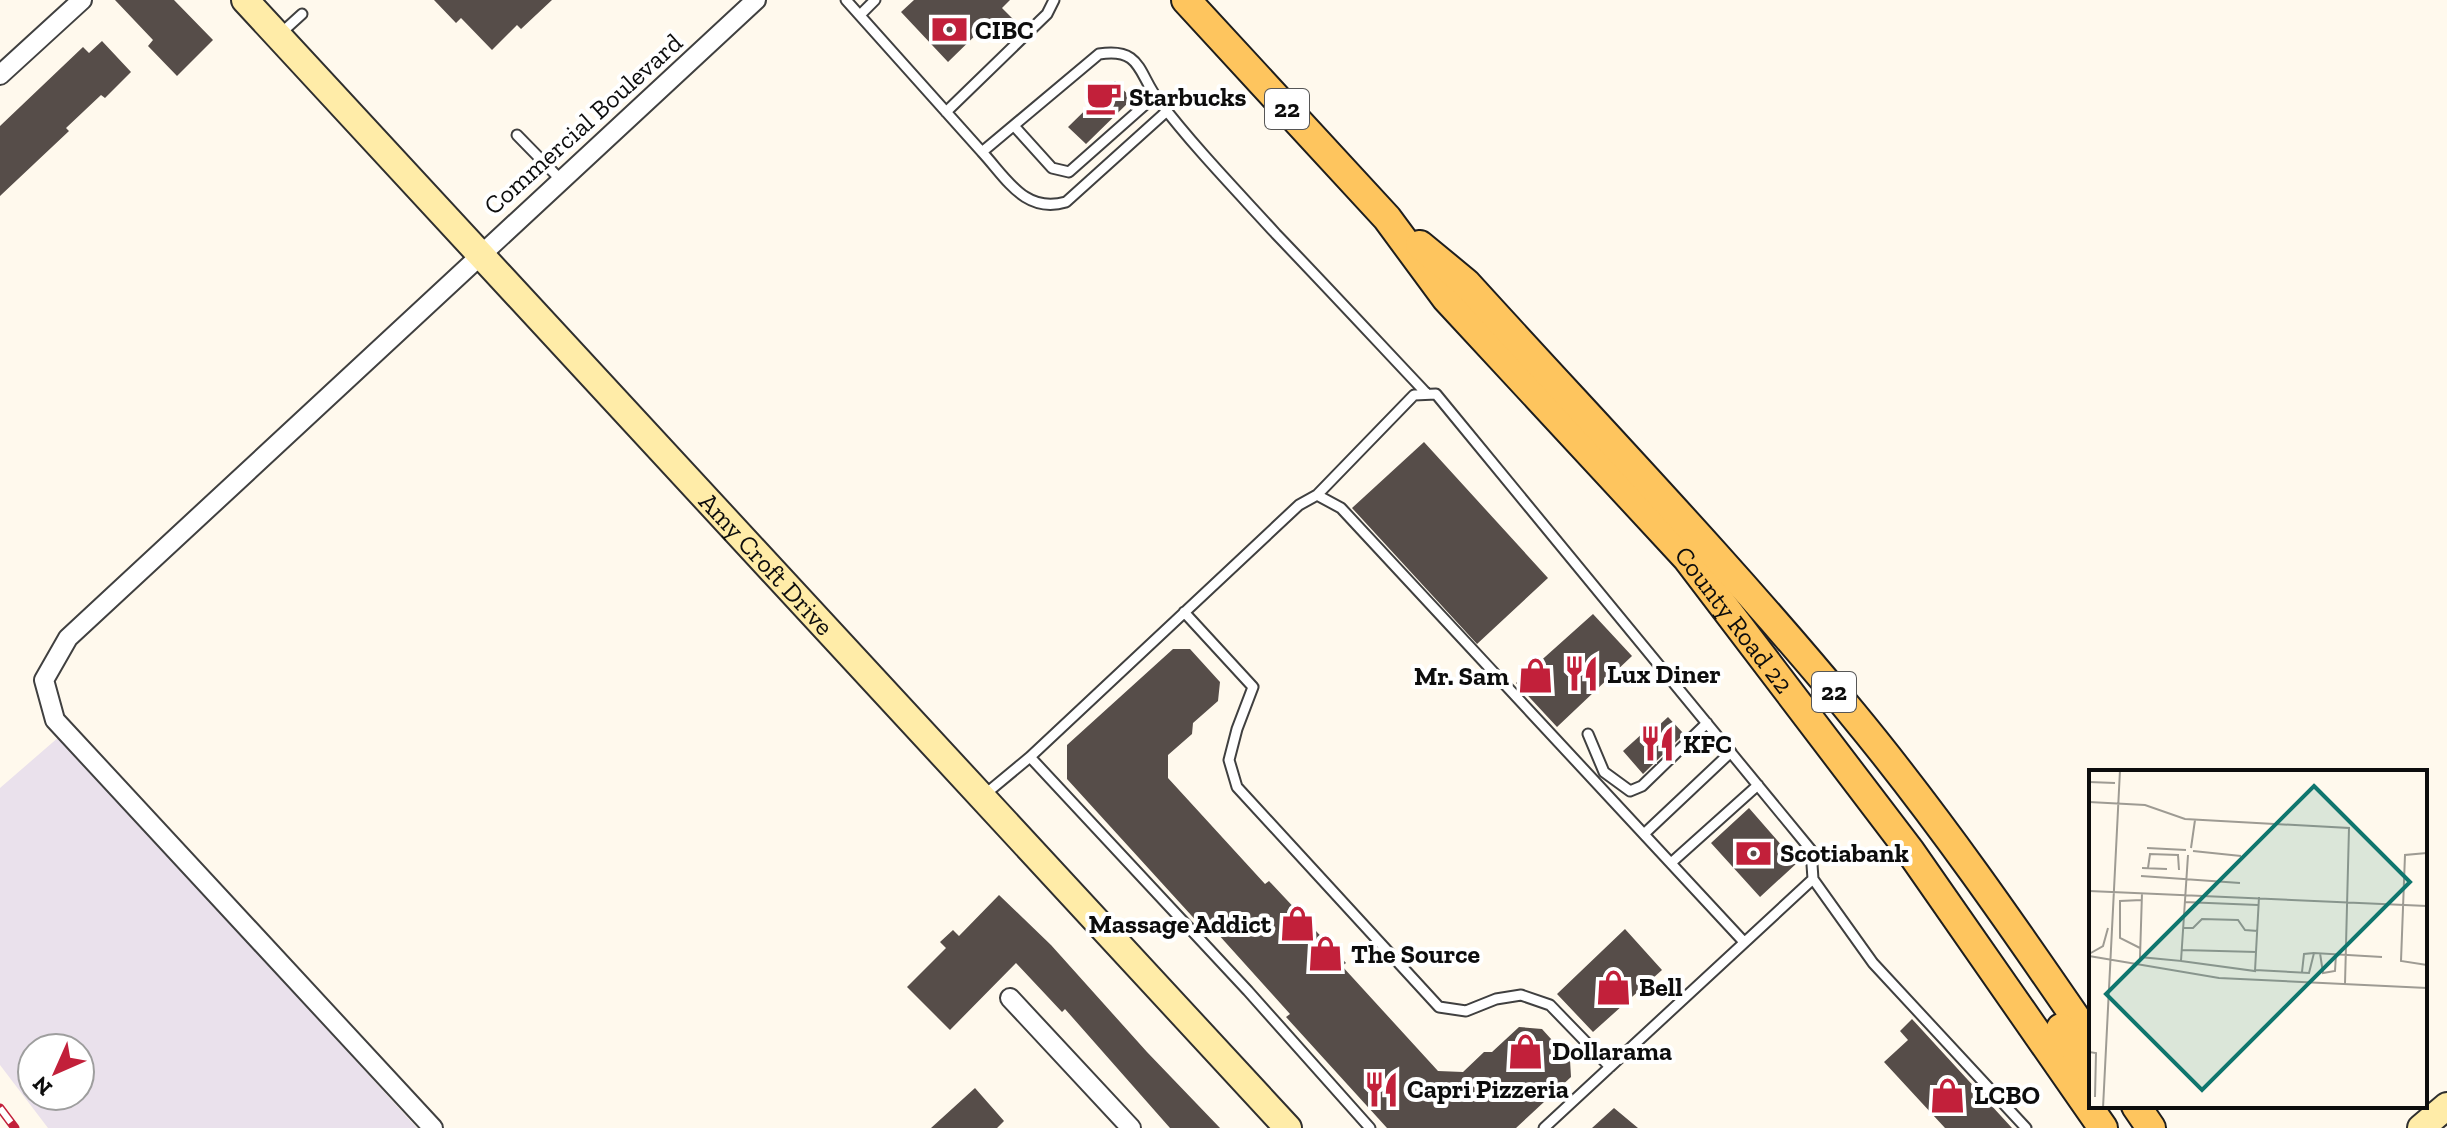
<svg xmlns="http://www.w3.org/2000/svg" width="2447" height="1128" font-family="'Zilla Slab',serif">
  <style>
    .industrial { fill: #eae1ec; fill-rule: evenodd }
    .building { fill: #564d49 }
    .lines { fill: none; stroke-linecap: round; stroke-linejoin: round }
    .lane-casing { stroke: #404040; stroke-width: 13 }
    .street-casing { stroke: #404040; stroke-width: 22 }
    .secondary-casing { stroke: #2f2f2f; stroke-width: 30 }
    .primary-casing { stroke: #1e1e1e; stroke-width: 32 }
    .lane { stroke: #fff; stroke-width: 9 }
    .street { stroke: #fff; stroke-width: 18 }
    .secondary { stroke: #ffeca8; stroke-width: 26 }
    .primary { stroke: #fec55e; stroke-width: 28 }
    .rail-casing { stroke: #c2203a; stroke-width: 9 }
    .rail { stroke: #fff; stroke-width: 6; stroke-dasharray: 18; stroke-linecap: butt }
    .labels { text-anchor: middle; stroke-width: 8; stroke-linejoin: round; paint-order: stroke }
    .shield { fill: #fff; stroke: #565656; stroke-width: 2 }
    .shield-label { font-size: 24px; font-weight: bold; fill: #0d0d0d }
    .poi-label { font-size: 26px; font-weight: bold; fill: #0d0d0d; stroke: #fff; text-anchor: start }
    .street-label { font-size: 26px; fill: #0d0d0d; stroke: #fff }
    .inset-road { fill: none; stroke: #9e9b93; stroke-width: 2 }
    .view { fill: #0f766e; fill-opacity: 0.15; stroke: #0f766e; stroke-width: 4 }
    .inset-edge { fill: none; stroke: #0d0d0d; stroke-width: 4 }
  </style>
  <rect width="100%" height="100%" fill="#fff9ed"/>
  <path class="industrial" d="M60,736l357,392h-369l-48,-63v-277zM32,1048h48v48h-48z"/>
  <path class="building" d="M115,0h59l39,40 -36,36 -29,-30 5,-6z
    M434,0h118l-31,29 -4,-4 -25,25 -31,-32 -5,5z
    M914,0h96l-8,8 12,12 -16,15 -11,-11 -39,38 -47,-50z
    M102,41l29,31 -26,26 -4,-3 -35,33 3,3 -69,65v-70l83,-79 6,6z
    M1115,81l17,18 -46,45 -18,-17z
    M1424,442l124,136 -71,66 -125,-136z
    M1593,614l39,42 -75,71 -41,-44z
    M1173,649h17l30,33 -2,19 -25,22 -1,11 -24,21v23l97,106 4,-3 77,82 -4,3 96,105 25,1 21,-20h8l27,-25 23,2 28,31 1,17 -55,51h-129l-101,-111 4,-3 -73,-81 -6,4 -144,-158v-34z
    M1668,717l16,17 -41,40 -20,-23 31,-28 3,4z
    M1749,808l48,55 -37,34 -49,-54z
    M999,895l52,50 96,107 73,76h-50l-105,-119 -3,3 -46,-49 -66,67 -43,-43 39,-39 -6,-6 13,-12 6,6z
    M1625,929l37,41 -69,62 -36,-38z
    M1912,1019l100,109h-67l-61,-66 24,-22 -8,-9z
    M975,1088l29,33 -7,7h-66z
    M1614,1108l24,20h-46z"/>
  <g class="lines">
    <defs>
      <path id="lane" d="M846,0l136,152 117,-98c43,-7 39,20 60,47 36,47 77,89 117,133 51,53 101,107 151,160
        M860,15l15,-15
        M280,34l22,-20
        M946,112l101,-98 7,-14
        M1015,127l37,41 17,4 86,-76
        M517,135l44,45
        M982,152c25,27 43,62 84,50l101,-91
        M1317,495l97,-100 22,-1 375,456 2,29
        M1184,612l69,75 -16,42 -8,31 8,27 202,220 27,4 30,-12 25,-4 29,10 60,62
        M1588,734l16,38 26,19 12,-5 65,-63
        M1030,757l218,234 122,137
        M983,796l47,-39 269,-252 18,-10 24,13 403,434
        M1644,834l87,-82
        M1671,863l87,-78
        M1544,1128l269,-249 60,84 153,165"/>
      <path id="street" d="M0,75l82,-75
        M1010,998l121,130
        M433,1128l-378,-408 -11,-40 24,-42 688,-638"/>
      <g id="secondary">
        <path id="s1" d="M245,0l1043,1128"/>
        <path d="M2421,1128l26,-22"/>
      </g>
      <g id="primary">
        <path id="s2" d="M1186,0l201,218 59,80 241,260 223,293 193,277"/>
        <path d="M1420,245l46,38c129,142 263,281 385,429 86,104 164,217 240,328"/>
        <path d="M2061,1028l30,44"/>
        <path d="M2136,1106l15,22"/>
      </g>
    </defs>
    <use href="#lane" class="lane-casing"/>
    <use href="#street" class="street-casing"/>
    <use href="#secondary" class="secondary-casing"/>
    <use href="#primary" class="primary-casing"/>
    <use href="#lane" class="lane"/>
    <use href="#street" class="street"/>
    <use href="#secondary" class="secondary"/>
    <use href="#primary" class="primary"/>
    <defs>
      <path id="rail" d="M0,1108l15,20"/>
    </defs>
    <use href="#rail" class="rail-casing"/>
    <use href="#rail" class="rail"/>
  </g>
  <defs>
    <symbol id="bank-bare" viewBox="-9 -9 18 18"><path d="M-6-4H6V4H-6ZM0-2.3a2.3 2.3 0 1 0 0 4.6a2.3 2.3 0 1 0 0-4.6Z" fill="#c2203a" stroke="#fff" stroke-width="2.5" paint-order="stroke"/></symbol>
    <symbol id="cafe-bare" viewBox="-9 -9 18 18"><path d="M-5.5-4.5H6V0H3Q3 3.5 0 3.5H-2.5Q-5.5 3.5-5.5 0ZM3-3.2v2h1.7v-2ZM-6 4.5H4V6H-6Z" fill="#c2203a" stroke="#fff" stroke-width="2.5" paint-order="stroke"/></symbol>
    <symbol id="restaurant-bare" viewBox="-9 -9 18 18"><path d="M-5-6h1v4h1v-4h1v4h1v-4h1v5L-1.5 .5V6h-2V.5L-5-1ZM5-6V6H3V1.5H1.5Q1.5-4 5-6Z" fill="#c2203a" stroke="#fff" stroke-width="2.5" paint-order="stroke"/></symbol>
    <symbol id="shop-bare" viewBox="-9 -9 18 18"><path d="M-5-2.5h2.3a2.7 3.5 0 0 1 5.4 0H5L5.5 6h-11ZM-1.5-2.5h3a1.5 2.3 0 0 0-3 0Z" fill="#c2203a" stroke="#fff" stroke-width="2.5" paint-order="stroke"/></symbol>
  </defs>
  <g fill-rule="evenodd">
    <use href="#bank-bare" x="924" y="4" width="51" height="51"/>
    <use href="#cafe-bare" x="1078" y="72" width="51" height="51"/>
    <use href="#restaurant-bare" x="1556" y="648" width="51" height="51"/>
    <use href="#shop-bare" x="1510" y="650" width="51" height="51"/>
    <use href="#restaurant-bare" x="1632" y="718" width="51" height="51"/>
    <use href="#bank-bare" x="1728" y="828" width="51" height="51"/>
    <use href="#shop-bare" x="1272" y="898" width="51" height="51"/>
    <use href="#shop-bare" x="1300" y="928" width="51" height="51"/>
    <use href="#shop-bare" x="1588" y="962" width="51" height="51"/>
    <use href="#shop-bare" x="1500" y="1026" width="51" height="51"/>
    <use href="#restaurant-bare" x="1356" y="1064" width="51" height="51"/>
    <use href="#shop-bare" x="1922" y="1070" width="51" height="51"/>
  </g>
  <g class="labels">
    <g class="shield">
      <rect x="1265" y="89" width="44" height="40" rx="6"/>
      <rect x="1812" y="672" width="44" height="40" rx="6"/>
    </g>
    <g class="shield-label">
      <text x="1287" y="117">22</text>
      <text x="1834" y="700">22</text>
    </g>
    <g class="poi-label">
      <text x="975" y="39">CIBC</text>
      <text x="1129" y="106">Starbucks</text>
      <text x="1607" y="683">Lux Diner</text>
      <text x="1509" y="685" text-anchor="end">Mr. Sam</text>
      <text x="1683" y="753">KFC</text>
      <text x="1780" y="862">Scotiabank</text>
      <text x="1271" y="933" text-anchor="end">Massage Addict</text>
      <text x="1351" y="963">The Source</text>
      <text x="1639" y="996">Bell</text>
      <text x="1552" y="1060">Dollarama</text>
      <text x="1407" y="1098">Capri Pizzeria</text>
      <text x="1974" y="1104">LCBO</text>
    </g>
    <g class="street-label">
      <text transform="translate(583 124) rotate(-42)" y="9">Commercial Boulevard</text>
      <text dy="9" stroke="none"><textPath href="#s1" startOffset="768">Amy Croft Drive</textPath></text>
      <text dy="9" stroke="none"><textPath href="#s2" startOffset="828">County Road 22</textPath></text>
    </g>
  </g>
  <g transform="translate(2089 770)">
    <rect width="338" height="338" fill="#fff9ed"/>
    <path class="inset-road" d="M0,12l26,1M0,32l56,3 40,14 164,9 -4,156M58,78l39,2M102,78l4,-28M104,81l48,5M338,83l-22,2 -4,106 26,4M53,98l25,1M59,98l2,-14 28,1 1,15M52,106l99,7M0,121l338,15M53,123l-2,64 41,4 7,-106M95,132l74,3M94,158h10l9,-9 36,1 7,10 13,1M51,178l-20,-10v-37l22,-1M93,180l74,2 3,-55M231,183l3,20 12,-2 1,-17M0,184l14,-8 5,-18M0,186l130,22 208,10M92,191l74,10 1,-19M166,200l54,3 5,-20 68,4M213,202l2,-18 10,-1M0,282l7,1 -1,44M14,338l17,-338"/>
    <path class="view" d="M225,16l96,96 -208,208 -96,-96z"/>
    <rect width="338" height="338" class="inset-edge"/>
  </g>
  <g transform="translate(56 1072) rotate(225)"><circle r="38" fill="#ffffff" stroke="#9e9e9e" stroke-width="2"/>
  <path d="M0-6L14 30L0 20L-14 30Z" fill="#c2203a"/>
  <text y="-12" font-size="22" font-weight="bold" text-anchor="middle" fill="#0d0d0d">N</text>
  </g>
</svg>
